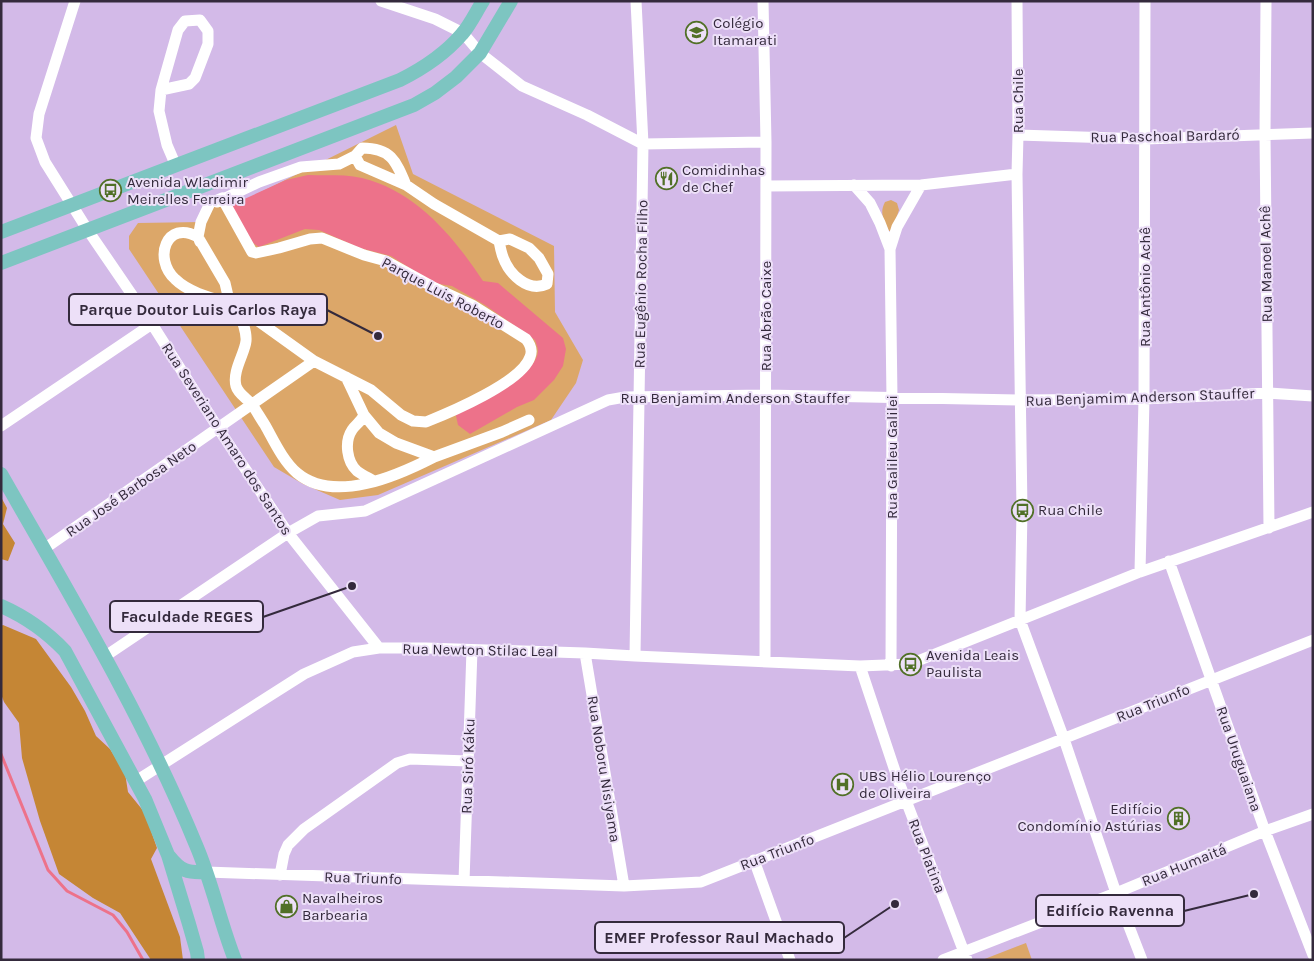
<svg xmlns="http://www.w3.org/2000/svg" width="1314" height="961" font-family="Karla,sans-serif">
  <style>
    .green { fill: #dca769 }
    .forest { fill: #c58635 }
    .water { fill: #ed728a }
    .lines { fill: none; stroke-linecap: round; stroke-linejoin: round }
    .stream { stroke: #ed728a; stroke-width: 3 }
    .minor { stroke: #fff; stroke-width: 11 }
    .major { stroke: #7dc5c1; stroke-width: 14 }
    .labels { text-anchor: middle; stroke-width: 4; stroke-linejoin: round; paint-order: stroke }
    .poi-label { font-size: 15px; fill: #342a3c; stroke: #ede0f8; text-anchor: start }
    .street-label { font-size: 15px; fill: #342a3c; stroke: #ede0f8 }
    .leader { fill: none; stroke: #342a3c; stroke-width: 2 }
    .callout-dot { fill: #342a3c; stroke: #ede0f8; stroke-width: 2 }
    .callout { fill: #ede0f8; stroke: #342a3c; stroke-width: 2 }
    .callout-label { font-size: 16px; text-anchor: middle; font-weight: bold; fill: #342a3c }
  </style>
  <rect width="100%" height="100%" fill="#d3bae8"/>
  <path class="green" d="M396,125l17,49 141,72 1,66 28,48 -7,23 -25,37 -173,75 -38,5 -37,-16 -29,-17 -145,-218v-13l9,-13 63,-1 21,-24 7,10z
    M891,200l6,3 2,7 -7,21h-3c-5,-10 -10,-18 -4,-29z
    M1026,943l6,17h-50z"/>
  <path class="forest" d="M1,497l6,11 -4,16 12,19 -7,18 -7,-2z
    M3,625l33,14 35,48 14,24 11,25 14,13 15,24 3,19 17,21 12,35 -6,11 29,78 3,23h-32l-31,-47 -27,-15 -34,-24 -19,-53 -18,-63 -3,-35 -15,-21 -3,-8v-68z"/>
  <path class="water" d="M308,175c18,1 37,-1 54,3 54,13 92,59 121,103l15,2 65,55 3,11 -3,17 -9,14 -20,20 -17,7 -47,27 -12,-9 -3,-14c22,-11 81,-33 83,-60 0,-3 -2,-8 -3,-11l-50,-35 -33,-19 -19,-3 -42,-27 -31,-8 -41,-18 -14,-1 -46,18 -9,-6 -21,-35 57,-26z"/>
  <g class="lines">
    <path class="stream" d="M1,754l47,116 19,21 46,24 14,17 16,28"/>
    <path class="minor" d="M75,1l-36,113 -3,24 9,24 42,67 65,95 66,104 70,105 91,115
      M381,1l54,18 28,14 17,20 42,33 65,29 56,29 123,-2
      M763,1l3,141 -1,520
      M1017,1l1,134 -1,39 5,336 -2,110 44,119 52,154 26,67
      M1266,1l-1,133 4,394
      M161,90l28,-6 6,-6 13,-34v-13l-8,-11 -15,1 -7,9 -17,60 -2,21 8,34 9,21
      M1018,135l127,4 168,-6
      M355,156l7,-8c29,0 34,13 44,37
      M854,185l16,18 10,20 10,26
      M766,186l155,-1 96,-11
      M217,202l42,-20 42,-15 38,-3 16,-8 5,9 46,20 28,19 65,37c1,5 2,11 4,16 6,17 25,36 44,27l1,-10 -9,-16 -10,-10 -19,-9 -11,2
      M200,242l-2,-5c-32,-18 -45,22 -23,42 15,15 41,20 61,26 4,10 11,25 10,36 -1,12 -14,30 -10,45 2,8 12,13 17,20 4,6 8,13 12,19 9,16 18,36 32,48 37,31 100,3 137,-16
      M346,377l18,38 15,18 17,10 38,14 68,-25 27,-12
      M364,415c-3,7 -8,9 -12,15 -8,12 -5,32 5,41 5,4 12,7 17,10
      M1,426l151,-102
      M44,549l270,-188 57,29 30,25 12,6 13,1c25,-10 96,-40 104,-65 3,-7 0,-13 -4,-18l-54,-34 -37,-17 -49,-27 -22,-6 -42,-17 -12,1 -31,9 -23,5 -4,-1 -30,-54 -12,5 -9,19 -3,15 27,46 3,13 8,9 78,56
      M1169,561l96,270 48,124
      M1140,572l4,-173 1,-398
      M585,653l39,233
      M635,656l8,-512 -7,-143
      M104,657l184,-124 30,-17 47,-5 243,-111 17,-3 141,-2 254,5 124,-1 124,-6 45,3
      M860,666l37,111 70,183
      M891,666l1,-268 -2,-149 7,-22 24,-42
      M136,781l168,-107 49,-22 26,-4h47l159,5 50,3 225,10 50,-2 230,-92 173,-60
      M754,860l36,100
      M206,872l418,14 77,-4 612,-242
      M280,875l4,-21 4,-9 16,-16 93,-66 13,-4 58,2
      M464,881l8,-231
      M943,960l173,-67 149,-62 48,-17"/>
    <path class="major" d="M1,232l399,-152c24,-12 45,-26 62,-46 8,-9 14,-22 21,-33
      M1,263l413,-158 21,-12 21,-16 24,-24 31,-52
      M1,474c69,121 142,242 195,371 16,37 24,77 39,115
      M1,606c25,11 45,25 64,45l80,148 23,56 21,69 8,28 1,8
      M169,856c12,15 18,17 37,16"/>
  </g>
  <defs>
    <symbol id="school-ring" viewBox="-11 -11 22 22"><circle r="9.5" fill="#ede0f8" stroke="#517027" stroke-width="1.5"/><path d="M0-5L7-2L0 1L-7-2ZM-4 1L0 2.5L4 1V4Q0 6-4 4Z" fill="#517027"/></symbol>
    <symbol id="restaurant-ring" viewBox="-11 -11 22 22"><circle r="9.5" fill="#ede0f8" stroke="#517027" stroke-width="1.5"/><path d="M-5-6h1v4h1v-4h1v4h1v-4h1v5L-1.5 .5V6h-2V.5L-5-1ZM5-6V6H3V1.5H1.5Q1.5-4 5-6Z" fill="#517027"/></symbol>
    <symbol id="bus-ring" viewBox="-11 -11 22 22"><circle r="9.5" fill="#ede0f8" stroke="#517027" stroke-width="1.5"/><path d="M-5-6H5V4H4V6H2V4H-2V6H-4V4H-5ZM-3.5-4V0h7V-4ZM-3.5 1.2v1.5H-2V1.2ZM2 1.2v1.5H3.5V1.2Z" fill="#517027"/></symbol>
    <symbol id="hospital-ring" viewBox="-11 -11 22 22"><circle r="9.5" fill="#ede0f8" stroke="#517027" stroke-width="1.5"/><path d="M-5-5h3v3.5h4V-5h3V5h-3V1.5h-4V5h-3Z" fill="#517027"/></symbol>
    <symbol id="building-ring" viewBox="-11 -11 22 22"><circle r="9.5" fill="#ede0f8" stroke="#517027" stroke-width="1.5"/><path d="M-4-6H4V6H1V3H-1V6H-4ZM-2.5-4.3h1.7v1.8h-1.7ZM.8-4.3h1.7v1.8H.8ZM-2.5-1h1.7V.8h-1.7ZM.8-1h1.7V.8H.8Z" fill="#517027"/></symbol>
    <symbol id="shop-ring" viewBox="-11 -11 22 22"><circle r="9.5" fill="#ede0f8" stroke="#517027" stroke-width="1.5"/><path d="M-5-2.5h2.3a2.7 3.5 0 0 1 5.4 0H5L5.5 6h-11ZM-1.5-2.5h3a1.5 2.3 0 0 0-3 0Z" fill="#517027"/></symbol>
  </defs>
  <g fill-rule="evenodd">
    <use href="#school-ring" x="684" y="20" width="25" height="25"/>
    <use href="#restaurant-ring" x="654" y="166" width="25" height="25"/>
    <use href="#bus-ring" x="98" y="178" width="25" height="25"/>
    <use href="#bus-ring" x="1010" y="498" width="25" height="25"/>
    <use href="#bus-ring" x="898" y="652" width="25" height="25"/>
    <use href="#hospital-ring" x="830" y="772" width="25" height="25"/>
    <use href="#building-ring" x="1166" y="806" width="25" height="25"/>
    <use href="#shop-ring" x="274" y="894" width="25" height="25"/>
  </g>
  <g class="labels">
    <g class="poi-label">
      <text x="713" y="28">Colégio<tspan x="713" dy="17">Itamarati</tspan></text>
      <text x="682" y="175">Comidinhas<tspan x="682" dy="17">de Chef</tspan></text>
      <text x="127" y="187">Avenida Wladimir<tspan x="127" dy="17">Meirelles Ferreira</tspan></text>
      <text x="1038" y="515">Rua Chile</text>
      <text x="926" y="660">Avenida Leais<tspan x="926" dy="17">Paulista</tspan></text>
      <text x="859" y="781">UBS Hélio Lourenço<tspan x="859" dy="17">de Oliveira</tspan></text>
      <text x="1162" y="814" text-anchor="end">Edifício<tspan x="1162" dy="17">Condomínio Astúrias</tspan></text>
      <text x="302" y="903">Navalheiros<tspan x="302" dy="17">Barbearia</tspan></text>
    </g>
    <g class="street-label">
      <text transform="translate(1018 101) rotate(-90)" y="5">Rua Chile</text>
      <text transform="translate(1165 136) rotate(-1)" y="5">Rua Paschoal Bardaró</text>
      <text transform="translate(1266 264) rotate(-91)" y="5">Rua Manoel Achê</text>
      <text transform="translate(641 284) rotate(-89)" y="5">Rua Eugênio Rocha Filho</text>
      <text transform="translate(1145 287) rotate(-90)" y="5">Rua Antônio Achê</text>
      <text transform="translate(443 293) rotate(28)" y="5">Parque Luis Roberto</text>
      <text transform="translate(766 316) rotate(-90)" y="5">Rua Abrão Caixe</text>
      <text transform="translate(1140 397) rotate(-2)" y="5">Rua Benjamim Anderson Stauffer</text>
      <text x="735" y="403">Rua Benjamim Anderson Stauffer</text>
      <text transform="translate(227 439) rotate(57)" y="5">Rua Severiano Amaro dos Santos</text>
      <text transform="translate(892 457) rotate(-90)" y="5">Rua Galileu Galilei</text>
      <text transform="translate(131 489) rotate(-35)" y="5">Rua José Barbosa Neto</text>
      <text transform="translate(480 650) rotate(1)" y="5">Rua Newton Stilac Leal</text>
      <text transform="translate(1153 703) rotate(-22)" y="5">Rua Triunfo</text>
      <text transform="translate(1239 759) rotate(71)" y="5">Rua Uruguaiana</text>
      <text transform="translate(468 766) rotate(-88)" y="5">Rua Siró Káku</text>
      <text transform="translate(604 769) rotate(81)" y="5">Rua Noboru Nisiyama</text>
      <text transform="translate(777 852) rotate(-21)" y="5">Rua Triunfo</text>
      <text transform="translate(927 856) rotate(69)" y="5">Rua Platina</text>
      <text transform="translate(1184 865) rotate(-22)" y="5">Rua Humaitá</text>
      <text transform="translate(363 878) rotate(2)" y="5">Rua Triunfo</text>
    </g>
  </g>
  <path class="leader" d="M378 336L327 310M352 586L263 617M1254 894L1184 911M895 904L844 938"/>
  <g class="callout-dot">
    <circle cx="378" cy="336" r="5"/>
    <circle cx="352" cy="586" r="5"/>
    <circle cx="1254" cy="894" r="5"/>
    <circle cx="895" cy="904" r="5"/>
  </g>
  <g class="callout">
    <rect x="69" y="294" width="258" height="31" rx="5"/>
    <rect x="110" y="601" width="153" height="31" rx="5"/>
    <rect x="1036" y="895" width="148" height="31" rx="5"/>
    <rect x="595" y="922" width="249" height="31" rx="5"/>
  </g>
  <g class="callout-label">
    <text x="198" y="315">Parque Doutor Luis Carlos Raya</text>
    <text x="187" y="622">Faculdade REGES</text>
    <text x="1110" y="916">Edifício Ravenna</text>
    <text x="719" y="943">EMEF Professor Raul Machado</text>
  </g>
  <rect width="1314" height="961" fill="none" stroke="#342a3c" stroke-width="5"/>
</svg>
